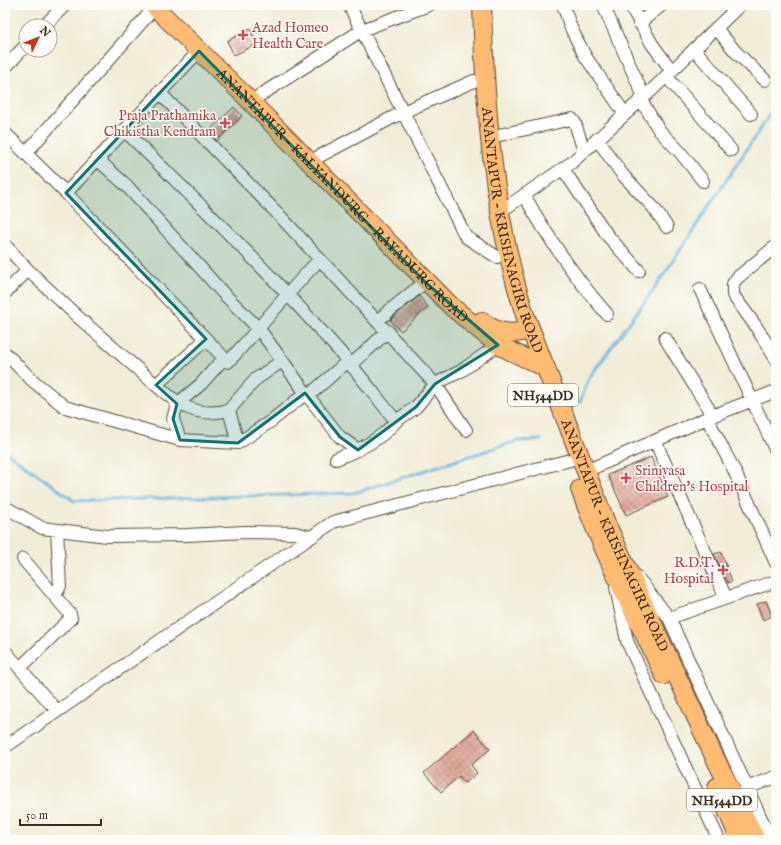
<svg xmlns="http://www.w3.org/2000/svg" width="781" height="845" font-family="'IM FELL English',serif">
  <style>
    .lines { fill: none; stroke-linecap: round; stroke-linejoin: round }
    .stream { stroke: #67b3e0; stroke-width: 3 }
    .building { fill: url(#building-cross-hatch) }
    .minor-casing { stroke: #56473a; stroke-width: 14 }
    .highway-casing { stroke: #56473a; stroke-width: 20 }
    .minor { stroke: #fff; stroke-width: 12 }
    .highway { stroke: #ffbb71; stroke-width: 18 }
    .marked { fill: #0f766e; fill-opacity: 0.2; stroke: #0f766e; stroke-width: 3; stroke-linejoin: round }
    .health-dot { fill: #e0444e; stroke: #fdfcf7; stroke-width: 1.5 }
    .labels { text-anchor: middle; stroke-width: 3; stroke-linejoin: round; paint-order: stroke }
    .shield { fill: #fdfcf7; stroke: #75695f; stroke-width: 1 }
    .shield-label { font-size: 13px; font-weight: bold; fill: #3b2a1e }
    .health-label { font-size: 14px; fill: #be3a42; stroke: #fdfcf7; text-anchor: start }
    .street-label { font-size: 14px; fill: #3b2a1e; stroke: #fdfcf7 }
  </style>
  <defs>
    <pattern id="building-cross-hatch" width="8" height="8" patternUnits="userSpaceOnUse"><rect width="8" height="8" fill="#dfa695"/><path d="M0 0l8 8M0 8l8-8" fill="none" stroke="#b68779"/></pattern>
  </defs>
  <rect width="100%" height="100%" fill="#fdfcf7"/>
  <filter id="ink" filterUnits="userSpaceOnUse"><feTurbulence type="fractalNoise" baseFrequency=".025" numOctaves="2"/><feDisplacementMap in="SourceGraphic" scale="8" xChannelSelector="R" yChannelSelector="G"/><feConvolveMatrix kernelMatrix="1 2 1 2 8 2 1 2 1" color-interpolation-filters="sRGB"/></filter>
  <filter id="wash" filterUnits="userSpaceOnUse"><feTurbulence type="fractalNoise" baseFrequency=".012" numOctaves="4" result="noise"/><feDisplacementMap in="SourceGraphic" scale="16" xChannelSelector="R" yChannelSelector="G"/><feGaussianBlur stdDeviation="0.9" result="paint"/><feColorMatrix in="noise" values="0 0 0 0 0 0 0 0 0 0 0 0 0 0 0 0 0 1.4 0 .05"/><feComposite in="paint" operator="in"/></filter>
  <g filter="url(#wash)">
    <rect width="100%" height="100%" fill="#f1ecd6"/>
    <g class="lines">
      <path class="stream" d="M580,402l9,-24 70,-96 117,-177
        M5,451l69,50 280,-8 163,-52 24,-1"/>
    </g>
    <g id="blocks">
      <path class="building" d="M250,29l7,15 -23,11 -7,-14z
        M234,107l8,9 -25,25 -9,-9z
        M419,296l9,11 -27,24 -11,-11z
        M651,457l17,40 -42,18 -18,-40z
        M721,552l11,29 -4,2 -14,-29z
        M766,601l6,15 -9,4 -6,-16z
        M474,730l16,19 -19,16 6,8 -12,10 -6,-7 -18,16 -17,-19z"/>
    </g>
  </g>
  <g filter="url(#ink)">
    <use href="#blocks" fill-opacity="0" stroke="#56473a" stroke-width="1"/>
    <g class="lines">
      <defs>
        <path id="minor" d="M349,5l117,232 31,20
          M563,5l8,23 14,28 40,58
          M603,5l41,92
          M630,5l22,39 20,27
          M639,23l23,-18
          M44,26l21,-21
          M716,28l19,23 30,29
          M694,49l57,65
          M199,51l-133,142 162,169c32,-34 60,-70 92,-103
          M5,68l21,-23
          M666,76l65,74
          M159,92l121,124 155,168 26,-13 37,-26
          M259,96l103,-66 67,-25
          M641,100l18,30 21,22 23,29
          M124,130c74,72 148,145 217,223 19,22 37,46 55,68l20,-14 19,-23 31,46
          M5,133l61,60
          M490,137l82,-18 3,4 9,28
          M597,139l25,35 31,33 14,20
          M26,153l129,-146
          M318,157l85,-45 71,-31
          M97,159l30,27 96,107 36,36 49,67 40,-35
          M563,169l45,67 31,35
          M524,195c23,41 52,84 83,119
          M501,211l70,-48 82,-74 87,-84
          M5,245l23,25 -23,23
          M776,246l-39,32 -4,6v11l22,30 21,34
          M28,270l50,47 78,68 50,-46
          M700,289l76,162
          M378,320l47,-38
          M665,338l48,78
          M5,353l27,27 33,27 115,33 58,3 -9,-33 27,-31 26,-18
          M351,365l37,-34
          M156,385c24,21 40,33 73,25
          M308,396l32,41 18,13
          M707,418l27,52 42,93
          M180,440l-7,-21 4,-15 24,-20 23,-26
          M655,441l71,157
          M238,443l33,-22 35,-28
          M336,459c22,-9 45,-19 60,-38
          M586,471l121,-53 69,-27
          M5,507l37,21 65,8 80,-1 57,-3 51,1 16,4
          M637,577l32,41 102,222
          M616,587l11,54 92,199
          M55,596l5,-10 -3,-56
          M669,618l107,-37
          M5,651l52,60
          M20,668l51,-50 -1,-4 -47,-55
          M5,747l328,-225 237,-62
          M746,788l30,-11"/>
        <g id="highway">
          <path id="s1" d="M153,5l94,93 205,209 46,38 48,23"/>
          <path id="s2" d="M482,5c3,104 11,211 43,310l81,208 108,233 42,84"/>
          <path d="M482,321c15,13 30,14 48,9"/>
          <path d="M580,489c23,64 55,125 84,186"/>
          <path d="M717,787l23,53"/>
        </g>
      </defs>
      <use href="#minor" class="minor-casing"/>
      <use href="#highway" class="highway-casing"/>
      <use href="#minor" class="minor"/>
      <use href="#highway" class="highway"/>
    </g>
  </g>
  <path class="marked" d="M199,51l226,231 73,63 -63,39 -19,23 -58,43 -18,-13 -35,-44 -67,50 -58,-3 -7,-21 4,-15 -21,-19 50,-46 -140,-146z"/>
  <g class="health-dot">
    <path d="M241 29h4v4h4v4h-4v4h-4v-4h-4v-4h4z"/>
    <path d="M223 117h4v4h4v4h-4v4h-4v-4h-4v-4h4z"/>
    <path d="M624 472h4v4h4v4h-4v4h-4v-4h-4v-4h4z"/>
    <path d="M721 564h4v4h4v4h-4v4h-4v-4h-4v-4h4z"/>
  </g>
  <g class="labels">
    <g class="shield">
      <rect x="508" y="384" width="70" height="22" rx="3"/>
      <rect x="687" y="789" width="70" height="22" rx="3"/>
    </g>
    <g class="shield-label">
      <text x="543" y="400">NH544DD</text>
      <text x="722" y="805">NH544DD</text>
    </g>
    <g class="health-label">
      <text x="252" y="32">Azad Homeo<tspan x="252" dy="16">Health Care</tspan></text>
      <text x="216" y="120" text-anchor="end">Praja Prathamika<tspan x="216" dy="16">Chikistha Kendram</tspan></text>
      <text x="635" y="475">Srinivasa<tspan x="635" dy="16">Children's Hospital</tspan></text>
      <text x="714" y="567" text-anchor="end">R.D.T.<tspan x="714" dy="16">Hospital</tspan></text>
    </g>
    <g class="street-label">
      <text dy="5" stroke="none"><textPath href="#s1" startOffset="269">ANANTAPUR - KALYANDURG - RAYADURG ROAD</textPath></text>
      <text dy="5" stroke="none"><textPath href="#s2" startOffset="228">ANANTAPUR - KRISHNAGIRI ROAD</textPath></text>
      <text dy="5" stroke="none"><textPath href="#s2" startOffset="552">ANANTAPUR - KRISHNAGIRI ROAD</textPath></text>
    </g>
  </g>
  <rect width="781" height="845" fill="none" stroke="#fdfcf7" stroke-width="20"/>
  <g transform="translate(38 38) rotate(47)"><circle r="19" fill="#fdfcf7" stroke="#afa8a0"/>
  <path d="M0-3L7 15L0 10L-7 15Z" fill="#c8321e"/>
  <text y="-6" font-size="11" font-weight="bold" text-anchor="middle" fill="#3b2a1e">N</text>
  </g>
  <path d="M20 819v6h81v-6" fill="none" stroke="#3b2a1e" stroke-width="2"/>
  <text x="26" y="819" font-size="12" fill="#3b2a1e" stroke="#fdfcf7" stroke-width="3" paint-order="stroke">50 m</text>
</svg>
